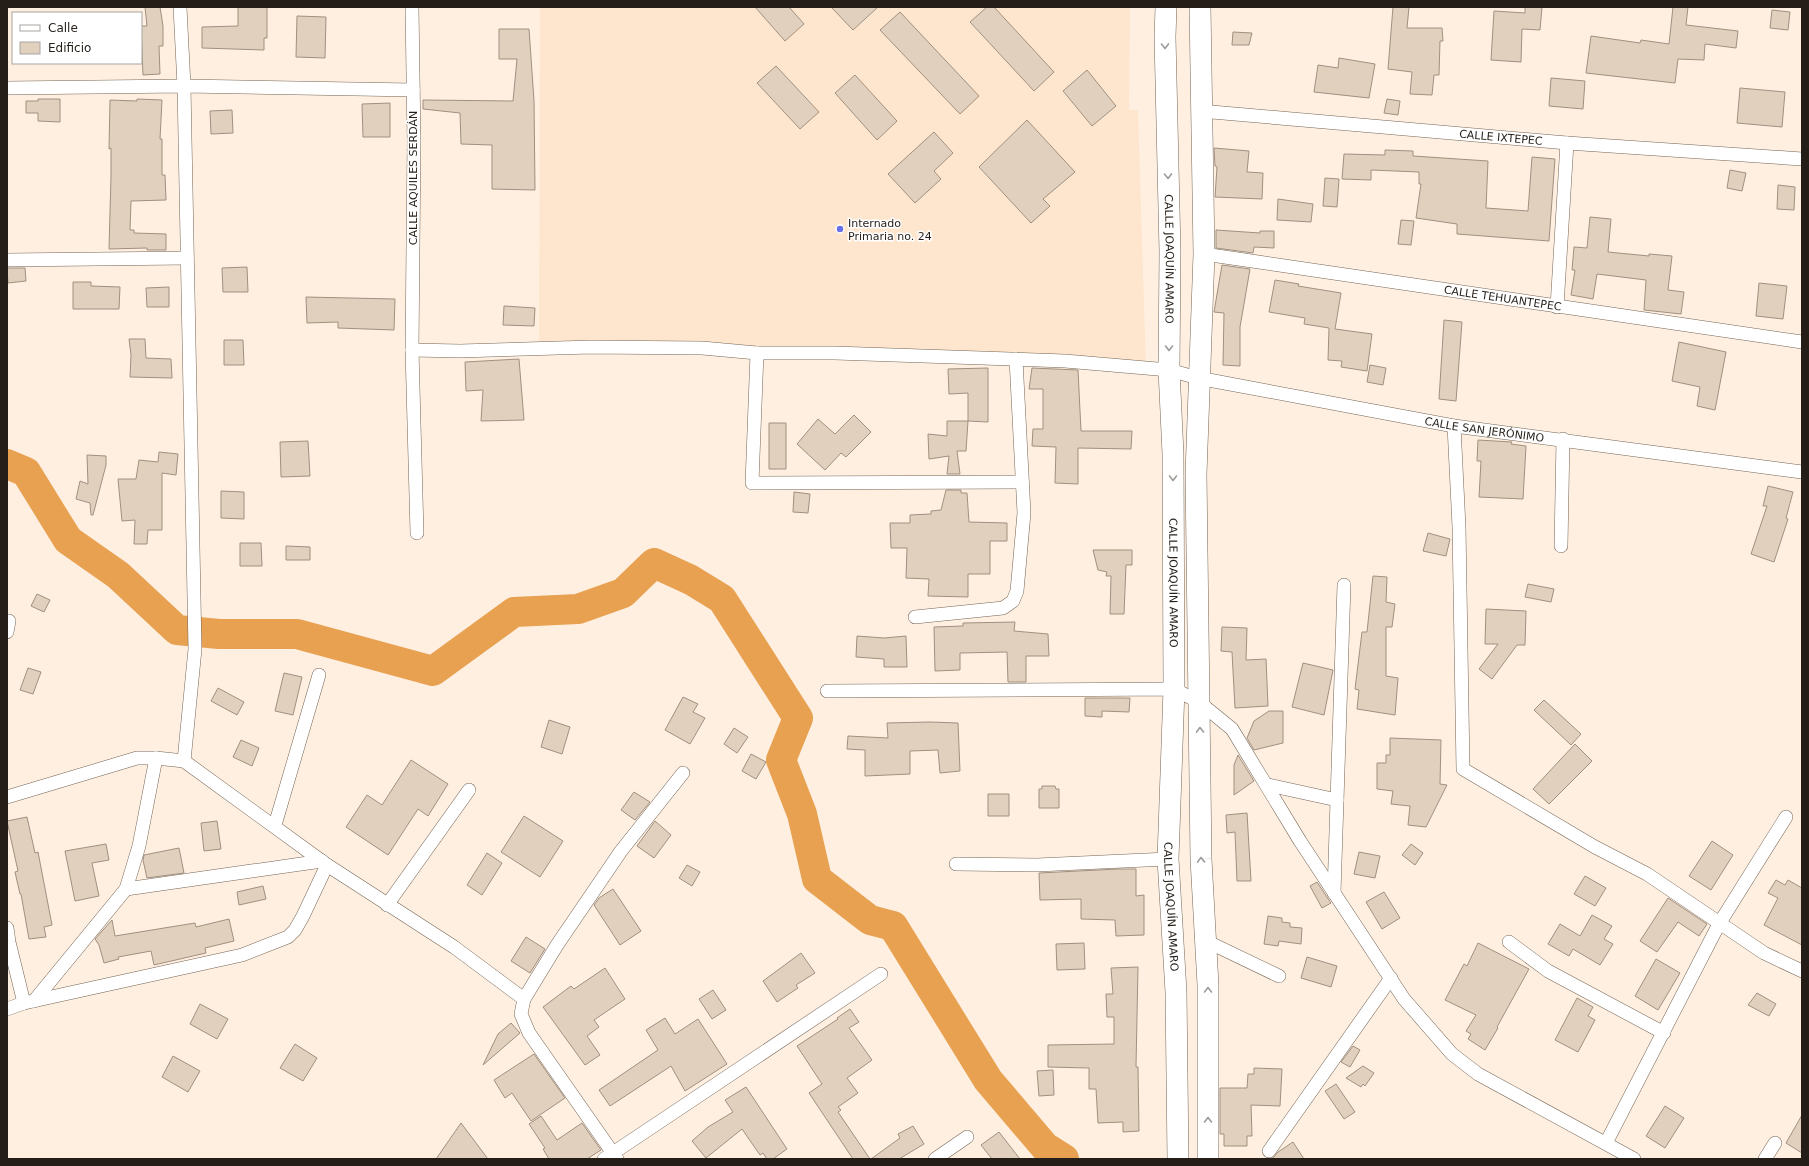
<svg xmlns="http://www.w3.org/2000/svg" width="1809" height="1166" font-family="'DejaVu Sans',sans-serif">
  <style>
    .built { fill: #fee6ce }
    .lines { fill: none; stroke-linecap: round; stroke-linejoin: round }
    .river { stroke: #e8a150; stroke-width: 30 }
    .building { fill: #e2d0be; stroke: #a1907f }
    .street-casing { stroke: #756555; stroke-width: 14 }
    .primary-casing { stroke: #756555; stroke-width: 22 }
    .street { stroke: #fff; stroke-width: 13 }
    .primary { stroke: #fff; stroke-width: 21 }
    .oneway { stroke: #9d9a97 }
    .poi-dot { fill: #686fe8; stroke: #fff; stroke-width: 1.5 }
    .labels { text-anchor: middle; stroke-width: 3; stroke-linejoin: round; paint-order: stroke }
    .street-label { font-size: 11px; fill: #251e18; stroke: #fff }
    .poi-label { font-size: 11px; fill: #251e18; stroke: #fff; text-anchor: start }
  </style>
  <rect width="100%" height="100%" fill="#feefe1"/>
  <path class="built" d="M540,7h590l-1,103h9l8,258 -607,-19z"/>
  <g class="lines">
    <path class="river" d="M7,464l19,8 42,68 50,35 59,55 42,4h78l136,37 81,-59 64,-3 45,-16 31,-30 37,17 31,19 76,119 -17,42 21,54 15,65 53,41 23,6 95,154 57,67 19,12"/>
  </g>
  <path class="building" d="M145,7h15l3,19v20h-4l1,28 -17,1 -2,-49h6z
    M238,7h29v31h-3v12l-62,-2v-21l36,-1z
    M755,7h34l15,17 -19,17z
    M831,7h47l-25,23z
    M987,7h7l60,65 -20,19 -64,-69z
    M1393,7h16l-2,21h35l1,13h-3l-1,34h-5l-2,20 -22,-1 2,-22 -24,-3z
    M1525,7h17l-2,23 -18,-1 -1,33 -30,-2 3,-49 31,2z
    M1673,7h15l-2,18 52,6 -2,17 -31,-4 -1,16 -26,-1 -3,24 -89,-10 5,-37 49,7 1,-3 28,4z
    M1772,10l18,2 -2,18 -18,-2z
    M900,12l79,84 -19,18 -80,-84z
    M297,16l29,1 -1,41 -29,-1z
    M499,29h30l5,72 1,89 -43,-1v-44l-31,-1 -1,-31 -37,-4v-9l90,1 4,-42h-18z
    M1233,32l19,1 -3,12h-17z
    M1339,58l36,6 -6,34 -55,-6 4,-27 20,3z
    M776,66l43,46 -19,17 -43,-46z
    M1087,70l29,36 -24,20 -29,-35z
    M855,75l42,46 -20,19 -42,-47z
    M1551,78l34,3 -2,28 -34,-3z
    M1740,88l45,4 -3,35 -45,-4z
    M38,99h22v23l-22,-1v-8h-12v-12h12z
    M137,99l25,1 -2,39h2v36h3l1,25 -35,1 -1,29h4v3l32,1v16h-19v-2l-38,1 2,-73v-28l-2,1 1,-49 27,1z
    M1387,99l13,2 -2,14 -14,-2z
    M390,103v34h-27l-1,-33z
    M232,110l1,23 -22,1 -1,-23z
    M1027,120l48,52 -32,27 7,7 -19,17 -52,-56z
    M934,132l19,21 -19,18 7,8 -26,24 -27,-29z
    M1214,148l35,3 -2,21 16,1 -1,26 -47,-2 2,-30 -2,-1z
    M1385,150l28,1v5l75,5 -2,47 42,3 4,-54 23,2 -6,82 -92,-7v-10l-41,-6 5,-34h-2v-12l-48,-2v10l-29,-1 2,-25 41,1z
    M1730,170l16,3 -4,18 -15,-3z
    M1325,178l14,1 -2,28 -14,-1z
    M1778,185l17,2 -1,23 -17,-1z
    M1278,199l35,5 -2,18 -34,-2z
    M1590,217l21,2 -3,33 41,4v-2l23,2 -4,34 16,2 -3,22 -37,-4 2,-30 -49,-6 -4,25 -22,-4 4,-25h-3l2,-23 13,1z
    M1401,220l13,1 -3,24 -13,-1z
    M1216,230l44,3v-2h14v17l-20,-1 -1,6 -37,-5z
    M1222,265l28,4 -10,58v39l-17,-1 1,-52 -10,-1z
    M247,267l1,25h-25l-1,-24z
    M7,268h18l1,13 -18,2z
    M1275,280l24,4 -1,2 43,7 -6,36 37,5 -5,37 -26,-4 1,-6 -14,-1 1,-32 -25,-4 1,-6 -36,-6z
    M73,282h18v4l29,1 -1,22h-46z
    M1759,283l28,3 -4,33 -27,-3z
    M169,287v20h-22l-1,-19z
    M306,297l89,2 -1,31 -56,-2v-6l-31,1z
    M504,306l31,2 -1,18 -31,-1z
    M1444,320l18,2 -6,79 -17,-2z
    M129,339h16l1,19 25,1 1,19 -42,-1 1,-22z
    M224,340h19l1,25h-20z
    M1679,342l47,10 -11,58 -18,-4 3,-19 -28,-6z
    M519,359l5,61 -43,1 2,-31 -17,1 -1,-29z
    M1370,365l16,3 -3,17 -16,-3z
    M988,368v54l-20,-1v-28l-19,1 -1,-25z
    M1032,368l46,2 3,61h51l-1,18 -53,-1v36l-23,-1 1,-36 -24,-1 1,-17h10v-40h-14z
    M854,415l17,17 -25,25 -5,-4 -16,17 -28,-26 21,-25 17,15z
    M947,421h21l-2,30h-9l3,23h-13l2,-18 -20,3 -1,-25 19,2z
    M769,423h17v46h-17z
    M1478,440l34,2 -1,2 15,2 -3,53 -44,-2 2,-36h-4z
    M308,441l2,35 -29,1 -1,-35z
    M159,452l19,2 -2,21 -14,-2v57h-14l-1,14h-13l1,-24 -13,1 -4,-42h18l3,-19 19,2z
    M87,455l19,1v9l-13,50h-2l-1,-12 -14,-4 4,-18 8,3z
    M1768,486l25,6 -7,26 2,1 -14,43 -23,-8 16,-48h-4z
    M946,490h15v3h6l2,29 38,1v18h-17v33h-22v23l-40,-1 1,-17 -23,-1 1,-30h-16l-1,-25h20v-8l21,-1v-3l10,-1z
    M221,491l23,1v27l-23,-1z
    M794,492l16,2 -2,19 -15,-1z
    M1428,533l22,6 -4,17 -23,-5z
    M240,543h21l1,23h-22z
    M286,546l24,1v13h-24z
    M1093,550h39v15h-6l-2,49h-14l1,-38h-5l1,-4 -9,-2z
    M1373,576l14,1 -1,25 9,2 -3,23h-6v49l12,2 -3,37 -38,-6 2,-19 -4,-1 7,-57h5z
    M1528,584l26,5 -3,13 -26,-5z
    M37,594l13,6 -6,12 -13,-6z
    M1486,609l40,2 -1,34h-8l-25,34 -13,-10 19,-25h-13z
    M1015,622l-1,9 34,3 1,22h-23v26h-18l-1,-30 -47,1v17l-25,1 -1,-44 29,-1v-3z
    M1222,627l25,1 -1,32 20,-1 2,47 -33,2 -3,-56 -11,-1z
    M857,636l27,2 22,-2 1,31h-23v-8l-28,-2z
    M1303,663l30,7 -9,45 -32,-8z
    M28,668l13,4 -8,22 -13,-4z
    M284,673l18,4 -9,38 -18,-4z
    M218,688l26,14 -7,13 -26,-14z
    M683,697l15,7 -5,8 12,6 -15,26 -25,-14z
    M1085,698h45l-1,14 -27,-1v6l-17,-1z
    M1544,700l37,34 -10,11 -37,-35z
    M1269,711h14v32l-29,7 -7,-12 7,-17z
    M549,720l21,7 -8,27 -21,-7z
    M930,722l28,1 2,48 -20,2 -2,-23 -28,1v23l-45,2v-26l-18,-1 1,-13 40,2 -1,-15z
    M734,728l14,9 -11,16 -13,-9z
    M1390,738l51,2 -1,44 7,1 -21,42 -18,-2 2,-19 -19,-2 2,-13 -16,-2v-26h9v-8h4z
    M241,740l18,8 -7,18 -19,-9z
    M1575,744l17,17 -43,43 -16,-15z
    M751,754l15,8 -10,17 -14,-8z
    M1238,755l16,26 -20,14v-30z
    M411,760l37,24 -20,32 -10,-7 -30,46 -42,-28 21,-32 15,10z
    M1042,786h13l1,3h3v19h-20v-19h3z
    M634,792l16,10 -15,18 -14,-10z
    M988,794h21v22h-21z
    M1247,813l4,68h-14l-2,-49 -8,1 -1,-18z
    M524,816l39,25 -23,36 -39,-25z
    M27,817l8,36 3,-1 14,73 -8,2 2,10 -17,2 -8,-45h-1l-5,-22 3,-1 -11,-50z
    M217,821l4,28 -17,2 -3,-28z
    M655,821l16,14 -17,23 -17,-12z
    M1712,841l21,14 -22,35 -22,-14z
    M106,844l3,16 -17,3 7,33 -24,5 -10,-50z
    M1411,844l12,9 -8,12 -13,-10z
    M179,848l5,25 -37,5 -4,-18 1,-5z
    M1359,852l21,4 -5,22 -21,-4z
    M487,853l15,10 -20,32 -15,-10z
    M687,865l13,7 -8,14 -13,-8z
    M1118,869h18v27l8,-1v40l-28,1 -1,-16 -34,-1v-20l-41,1 -1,-27z
    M1585,876l21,12 -11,18 -21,-12z
    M1776,880l9,5 3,-5 14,8v57l-38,-20 14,-27 -10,-5z
    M1317,882l14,21 -9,5 -12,-22z
    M263,886l3,13 -27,6 -2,-13z
    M613,889l28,42 -21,14 -26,-40 5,-7z
    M1384,892l16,26 -18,11 -16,-27z
    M1668,898l39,26 -8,12 -21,-14 -21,30 -17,-11z
    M1592,915l20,11 -8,13 9,5 -13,21 -27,-16 -4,7 -21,-12 12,-20 20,12z
    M1268,916l14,2v4l8,1v4l12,1 -1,16 -22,-3 -1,5 -14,-2z
    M229,919l5,22 -29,7 1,5 -52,12 -3,-14 -33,6 1,2 -15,4 -5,-18 -4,-6 17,-19 3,16 80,-13 1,4z
    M526,937l19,12 -15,24 -19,-12z
    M1084,943l1,26 -28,1 -1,-26z
    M1478,943l51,26 -32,58 1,1 -13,22 -17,-11 3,-5 -5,-3 10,-16 -31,-15 19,-36 3,2z
    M801,953l14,20 -19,12 2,3 -21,14 -14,-21z
    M1307,957l30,9 -6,21 -30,-9z
    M1656,959l24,14 -22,37 -23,-14z
    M1138,967l-2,100h2l1,64 -16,1v-10l-25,1 -2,-34h-7v-21l-41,-1v-22l66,-1v-27h-7l-1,-23h7l-2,-26z
    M605,968l20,31 -31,21 5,7 -12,9 13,19 -15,10 -42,-58 28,-21 3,3z
    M713,990l13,20 -14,9 -13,-20z
    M1757,993l19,11 -7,12 -21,-11z
    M1577,998l16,9 -5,9 7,4 -17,32 -23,-12z
    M200,1004l28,15 -11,20 -27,-15z
    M850,1009l9,13 -10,6 23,32 -25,18 11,15 -20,14 3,3 -3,2 32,47h-17l-44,-66 13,-9 -25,-38 41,-27 -1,-1z
    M665,1018l10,16 23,-15 29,45 -42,27 -14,-25 -61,40 -11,-16 59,-40 -12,-20z
    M511,1023l9,10 -37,32 15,-31z
    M295,1044l22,14 -14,23 -23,-13z
    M1353,1046l7,4 -10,17 -9,-5z
    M534,1054l31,44 -34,23 -19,-28 -7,5 -11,-18z
    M173,1056l27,15 -12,21 -26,-15z
    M1363,1066l11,7 -9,13 -2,-2 -2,3 -15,-9z
    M1254,1068l28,1 -2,37 -29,-1 1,31h-5v10h-23v-12h-4v-46h27l1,-14h6z
    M1053,1070l1,25 -15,1 -2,-25z
    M1336,1084l19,28 -11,7 -19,-28z
    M746,1087l41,62 -14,10h-6l-4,-6 -3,2 -18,-26 -36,29 -14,-17 16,-14 25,-15 -8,-12z
    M1665,1106l19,12 -19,30 -19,-12z
    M1802,1115v38l-16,-10z
    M541,1116l16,24 25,-17 19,27 -14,9h-38l-6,-10 2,-1 -16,-24z
    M461,1123l27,36h-52z
    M913,1126l11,18 -25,15h-28l29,-21 -2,-4z
    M999,1132l21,27h-28l-11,-14z
    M1293,1142l11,17h-37l6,-1 5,-6z"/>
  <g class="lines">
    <defs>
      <g id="street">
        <path d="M180,7l4,79 11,563 -11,112 143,104 127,82 70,52 -3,15 8,19 88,126"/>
        <path d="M412,7l2,135 -2,208 5,183"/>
        <path d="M7,88l177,-2 229,4"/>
        <path id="s1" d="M1200,111l367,32 235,16"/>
        <path id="s2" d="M1204,254l598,88"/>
        <path d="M7,260l180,-2"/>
        <path d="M1557,307l10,-164"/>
        <path id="s3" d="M412,350l48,1 131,-4 111,1 55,5h78l230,8 104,9 29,8 256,48 348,46"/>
        <path d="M757,353l-5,130 270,-1"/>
        <path d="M1454,426l5,101 4,242 132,78 52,27 117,79 38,18"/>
        <path d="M1561,546l2,-107"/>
        <path d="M915,617l88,-9 10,-7 4,-10 7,-78 -8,-154"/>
        <path d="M7,621h2l-2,11"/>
        <path d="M827,691l347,-2 25,13 33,27 68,112 104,158 48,55 26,20 156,85"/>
        <path d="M1268,785l69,15"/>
        <path d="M7,797l130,-39h19l28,3"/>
        <path d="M275,825l44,-150"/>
        <path d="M956,864l81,1 131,-6"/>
        <path d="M126,889l196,-28"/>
        <path d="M1334,893l10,-308"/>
        <path d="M387,905l82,-115"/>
        <path d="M7,928l2,14 15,61"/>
        <path d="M1206,941l73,35"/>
        <path d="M1509,942l39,29 116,62"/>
        <path d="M524,999l33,-54 64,-94 62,-78"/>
        <path d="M34,1001l92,-112 13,-43 17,-88"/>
        <path d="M7,1009l17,-6 218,-48 46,-18 7,-7 8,-14 24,-51"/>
        <path d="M1606,1143l113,-219 67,-107"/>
        <path d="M1269,1151l122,-173"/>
        <path d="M604,1159l277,-185"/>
        <path d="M935,1159l32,-22"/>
        <path d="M1765,1159l10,-16"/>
      </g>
      <g id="primary">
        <path id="s4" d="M1166,7l-1,30 5,215 -1,118 4,84 1,235 -6,170 8,133 2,167"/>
        <path d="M1200,7l4,247 -8,220 5,385 7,126v174"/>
      </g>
    </defs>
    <use href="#street" class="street-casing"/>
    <use href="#primary" class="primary-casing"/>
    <use href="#street" class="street"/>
    <use href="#primary" class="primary"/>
  </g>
  <defs><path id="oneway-chevron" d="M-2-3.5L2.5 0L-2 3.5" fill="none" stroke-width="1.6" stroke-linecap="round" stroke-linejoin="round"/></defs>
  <g class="oneway">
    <use href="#oneway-chevron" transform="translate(1165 46) rotate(89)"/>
    <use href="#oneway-chevron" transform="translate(1168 176) rotate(89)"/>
    <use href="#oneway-chevron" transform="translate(1169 348) rotate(90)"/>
    <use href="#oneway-chevron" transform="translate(1173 478) rotate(90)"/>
    <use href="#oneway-chevron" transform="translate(1200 730) rotate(-91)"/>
    <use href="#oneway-chevron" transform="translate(1201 860) rotate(-92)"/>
    <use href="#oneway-chevron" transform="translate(1208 990) rotate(-90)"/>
    <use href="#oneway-chevron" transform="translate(1208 1120) rotate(-90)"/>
  </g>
  <circle class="poi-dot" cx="840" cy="229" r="4"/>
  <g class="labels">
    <g class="street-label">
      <text dy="4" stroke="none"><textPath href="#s1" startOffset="302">CALLE IXTEPEC</textPath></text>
      <text transform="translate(413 178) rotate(-90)" y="4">CALLE AQUILES SERDÁN</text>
      <text dy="4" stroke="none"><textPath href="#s4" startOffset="252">CALLE JOAQUÍN AMARO</textPath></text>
      <text dy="4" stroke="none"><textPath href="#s2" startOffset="302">CALLE TEHUANTEPEC</textPath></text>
      <text dy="4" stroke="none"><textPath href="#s3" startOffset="1079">CALLE SAN JERÓNIMO</textPath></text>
      <text dy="4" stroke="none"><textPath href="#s4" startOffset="576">CALLE JOAQUÍN AMARO</textPath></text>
      <text dy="4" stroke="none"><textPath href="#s4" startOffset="900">CALLE JOAQUÍN AMARO</textPath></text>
    </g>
    <g class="poi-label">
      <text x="848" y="227">Internado<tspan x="848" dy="13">Primaria no. 24</tspan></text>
    </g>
  </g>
  <rect width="1809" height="1166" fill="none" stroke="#251e18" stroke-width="16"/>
  <rect x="12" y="12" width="130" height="52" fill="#ffffff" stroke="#a8a5a3"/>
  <rect x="20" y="25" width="20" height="6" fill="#ffffff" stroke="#a8a5a3"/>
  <text x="48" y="32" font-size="12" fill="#251e18">Calle</text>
  <rect x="20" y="42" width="20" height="12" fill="#e2d0be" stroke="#a8a5a3"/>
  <text x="48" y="52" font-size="12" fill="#251e18">Edificio</text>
</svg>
